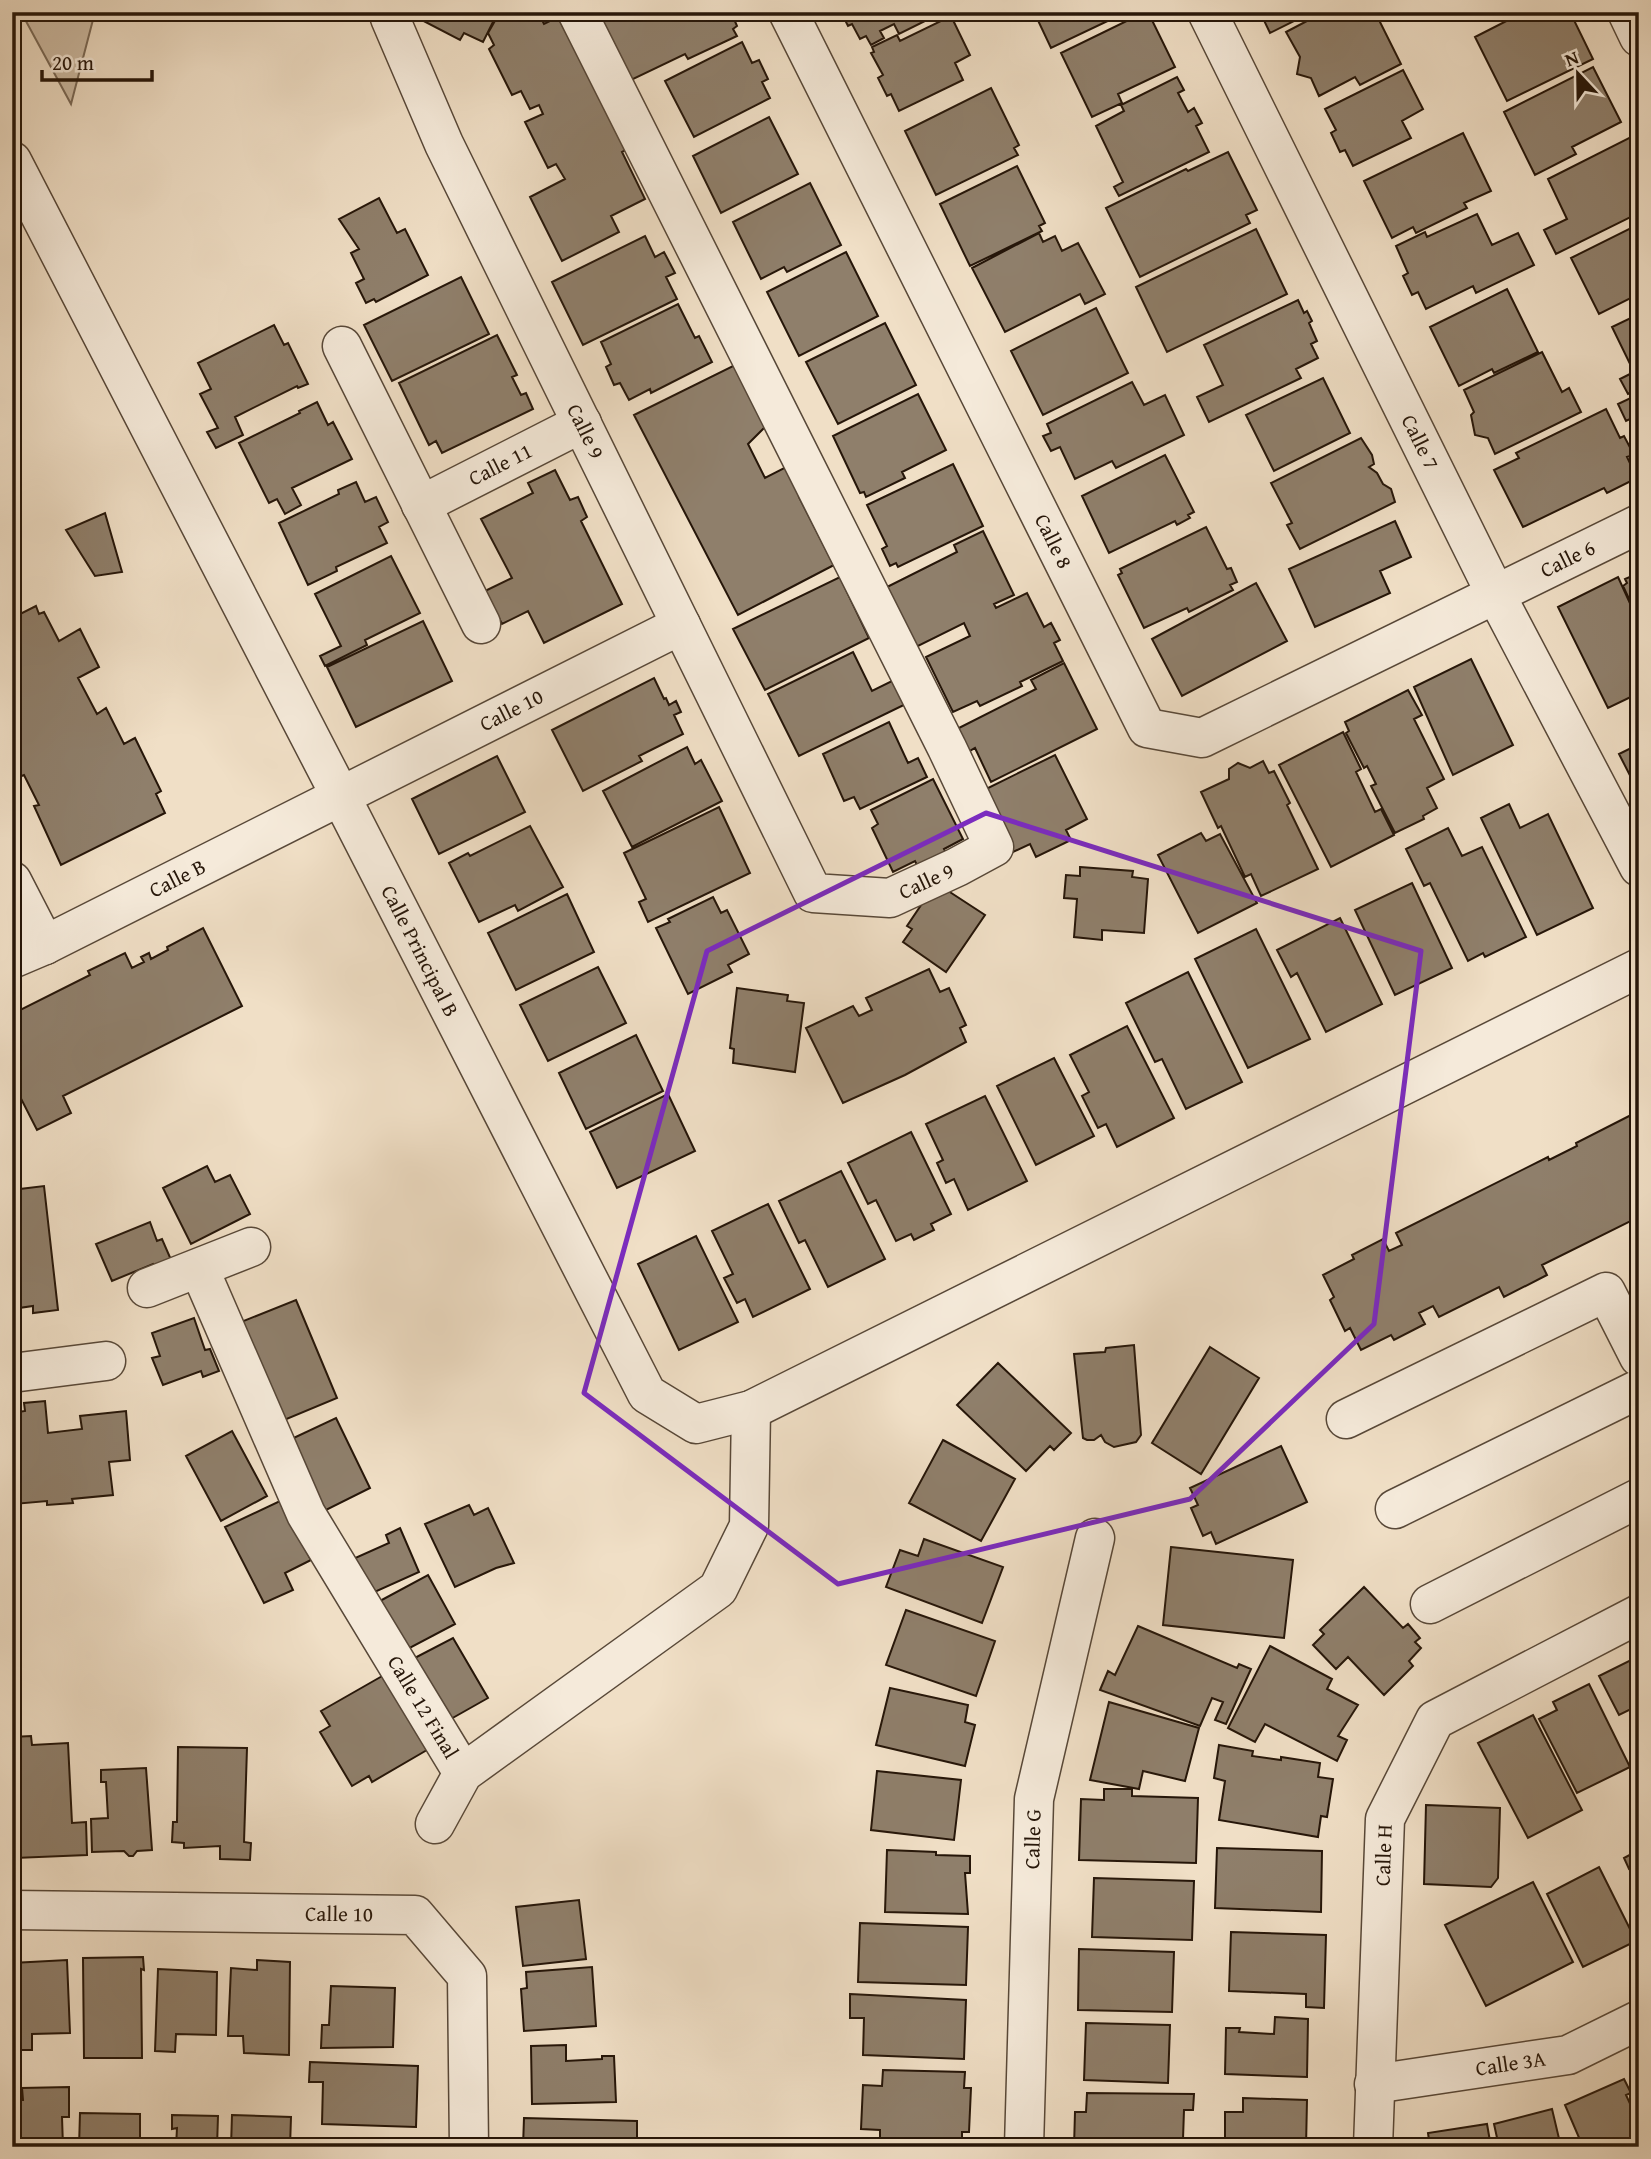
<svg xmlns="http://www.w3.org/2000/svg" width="1651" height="2159" font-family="'Gentium Book Plus',serif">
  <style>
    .green { fill: #cebda6; stroke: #7a6a58; stroke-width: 2 }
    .building { fill: #8f7f6b; stroke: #261609; stroke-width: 2 }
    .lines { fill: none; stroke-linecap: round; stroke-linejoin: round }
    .minor-casing { stroke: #584838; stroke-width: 41 }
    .minor { stroke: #f5eada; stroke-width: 38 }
    .marked { fill: none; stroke: #7b2cbf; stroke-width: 5; stroke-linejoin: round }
    .labels { text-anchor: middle; stroke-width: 5; stroke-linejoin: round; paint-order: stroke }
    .street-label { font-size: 21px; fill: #261609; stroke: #f5eada }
  </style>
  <rect width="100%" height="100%" fill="#f0dfc6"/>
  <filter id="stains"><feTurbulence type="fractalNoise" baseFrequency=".00286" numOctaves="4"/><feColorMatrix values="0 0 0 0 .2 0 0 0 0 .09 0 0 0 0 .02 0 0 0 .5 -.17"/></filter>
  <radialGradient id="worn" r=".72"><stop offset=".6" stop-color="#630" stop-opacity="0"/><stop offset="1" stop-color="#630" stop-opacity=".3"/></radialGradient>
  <path class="green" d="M21,12h74l-24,92z"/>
  <path class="building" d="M416,12h82l-15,30 -19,-9 -4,7 -46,-24z
    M500,12h38l6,12 14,-7 70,132 -6,3 23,47 -34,17 8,16 -57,29 -32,-64 35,-18 -9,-15 -8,4 -23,-46 18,-8 -4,-9 -9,4 -9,-18 -9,4 -23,-46 5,-4 -6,-12z
    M610,12h5l3,7 13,-7h100l6,14 -4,3 4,7 -49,23 -3,-5 -56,27 -31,-63z
    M841,12h102l-44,22 -5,-10 -14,7 4,7 -13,7 -5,-9 -6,3 -8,-15 -4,2z
    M1034,12h77l3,6 -63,30z
    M1145,12h3l27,55 -57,27 4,9 -30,14 -31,-64z
    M1260,12h52l-42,21z
    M1324,12h51l26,52 -41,21 -5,-8 -36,19 -8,-18 -14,-4 3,-17 -14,-25z
    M1524,12h46l23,47 -86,42 -32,-64z
    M951,16l19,39 -15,8 8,17 -64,31 -8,-17 -4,2 -9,-18 5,-3 -12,-22 3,-1 -2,-5 25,-12 3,6z
    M742,42l10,21 7,-3 9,19 -6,3 8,16 -76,39 -29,-56z
    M1593,67l28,55 -49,25 4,7 -41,21 -31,-63z
    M1403,70l20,39 -21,12 9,17 -58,28 -8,-16 -5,2 -9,-19 5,-3 -11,-21z
    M1177,77l7,13 -6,3 10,19 6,-4 8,15 -6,3 13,26 -90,44 -5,-9 9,-5 -27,-56 28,-15 -3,-6z
    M991,88l28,57 -5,3 4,7 -82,40 -31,-64z
    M769,117l29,57 -77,39 -28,-57z
    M1463,133l28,58 -27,12 3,5 -51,25 -3,-6 -21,11 -28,-57z
    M1631,137l8,17v59l-83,41 -12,-24 23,-11 -19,-40z
    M1228,152l29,58 -11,5 4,8 -110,54 -34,-69 80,-39 2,2z
    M1017,166l28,57 -6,3 3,5 -72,35 -30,-62z
    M810,183l31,62 -54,27 -3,-5 -23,12 -28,-57z
    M379,198l18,35 8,-4 23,46 -52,27 -2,-3 -8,4 -10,-20 8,-4 -13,-26 8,-4 -20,-30z
    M1477,214l15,31 26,-12 16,32 -58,28 -3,-7 -47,23 -8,-17 -6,3 -9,-19 5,-3 -12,-27 29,-14 2,5z
    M1639,224v70l-40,20 -28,-56z
    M1256,229l31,65 -120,58 -31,-65z
    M1039,233l4,9 12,-6 7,15 16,-8 27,51 -20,10 -5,-10 -75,38 -33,-64z
    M645,236l10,21 9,-5 11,21 -9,4 11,22 -94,46 -31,-63z
    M846,252l32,64 -79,40 -32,-64z
    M461,277l28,57 -97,47 -28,-56z
    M1507,289l31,63 -44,21 -2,-4 -33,17 -29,-59z
    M1298,300l6,13 3,-2 5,10 -3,2 8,18 -6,3 7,14 -22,11 5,9 -92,44 -12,-25 26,-12 -19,-40z
    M678,304l17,34 4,-2 13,26 -61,31 -1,-4 -21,11 -9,-17 -6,2 -8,-18 5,-3 -10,-22z
    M1096,308l32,65 -85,42 -32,-64z
    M1639,314v75l-11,5 -8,-15 14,-7 -22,-45z
    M885,323l31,62 -78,39 -32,-62z
    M274,325l10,20 4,-2 20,41 -10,4 -1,-2 -62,31 8,18 -27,13 -9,-16 11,-4 -18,-34 11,-5 -13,-26z
    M497,335l20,40 -5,2 9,18 5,-2 7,16 -91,44 -6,-12 -7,4 -30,-62z
    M1542,352l20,40 7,-4 12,24 -86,42 -7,-16 -13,-3 -4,-20 3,-3 -10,-22z
    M735,365l30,62 -17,17 17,34 29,-15 15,28 -10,6 35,68 -96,50 -104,-200z
    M1323,378l27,55 -76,38 -28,-56z
    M1132,382l12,23 21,-10 19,40 -68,33 -4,-7 -37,18 -15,-32 -9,4 -8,-15 8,-3 -4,-9z
    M918,394l28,56 -44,22 3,6 -39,19 -2,-5 -4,1 -27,-57z
    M1639,394v37l-7,-13 -6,3 -8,-17z
    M317,402l11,23 5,-3 19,37 -60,29 9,17 -16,9 -8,-15 -8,4 -30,-60 61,-30 -1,-2z
    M1606,409l14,29 4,-2 10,19 -7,2 10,21 -30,15 -3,-5 -81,39 -29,-57 25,-12 -3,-5z
    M1361,438l11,17 2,9 -5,3 8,6 6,11 8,5 4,13 -95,47 -13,-24 5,-2 -21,-40z
    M1165,455l29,57 -6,3 2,3 -13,7 -2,-4 -66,32 -27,-57z
    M953,464l30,62 -85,41 -2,-4 -6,3 -8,-17 5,-3 -20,-41z
    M555,470l15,30 8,-3 9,20 -6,4 41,83 -78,39 -16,-32 -26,13 -17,-33 27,-13 -31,-59 52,-26 -5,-10z
    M356,482l9,20 11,-5 12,25 -9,5 8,16 -51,24 1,4 -29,14 -29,-62 60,-29 -1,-4z
    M105,513l17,59 -27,4 -29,-46z
    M1395,521l16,36 -31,14 10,22 -75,34 -26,-58z
    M1206,527l21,42 4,-1 6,14 -7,3 3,5 -44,22 -2,-4 -43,20 -26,-53 4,-2 -2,-4z
    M983,531l31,64 -20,9 2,4 31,-15 17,34 7,-4 9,17 -6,3 9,18 -43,21 2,4 -42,20 -3,-5 -24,11 -27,-55 44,-21 -6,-13 -48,24 -29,-60 70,-35 -3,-7z
    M391,556l29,57 -55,27 2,5 -42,21 -5,-10 21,-10 -26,-52z
    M1639,573v29l-2,-4 -7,3 -7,-15 4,-3 -2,-4z
    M840,577l29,61 -104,52 -32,-61z
    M1618,577l21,46v70l-31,15 -50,-101z
    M1256,583l31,58 -105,55 -30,-57z
    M36,606l3,8 5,-2 15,29 21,-12 19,38 -21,11 19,36 9,-6 18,36 11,-6 26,53 -5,3 9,19 -104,52 -27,-59 5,-1 -15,-30 -5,2 -7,-12v-147z
    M423,621l29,60 -96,46 -29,-60z
    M853,652l19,39 28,-14 12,24 -113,55 -31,-62z
    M1471,659l42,86 -60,30 -39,-88z
    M1064,663l33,66 -106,53 -16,-34 -14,8 -12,-23 87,-44 -5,-9z
    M654,678l10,21 2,-1 3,7 7,-4 5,11 -7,3 9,19 -44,22 3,5 -59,30 -31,-61z
    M1408,690l14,25 -8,4 30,60 -17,9 10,20 -14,8 1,3 -29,14 -24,-47 5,-2 -9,-18 -3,2 -18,-35 3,-2 -4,-9z
    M889,722l19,41 10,-5 9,19 -67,32 -6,-12 -10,4 -21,-47z
    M1343,732l18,37 -5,3 19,40 6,-3 13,26 -63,32 -52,-102z
    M1639,744v49l-20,-39z
    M687,747l8,17 6,-4 21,41 -90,46 -29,-56z
    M1055,755l32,64 -21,11 5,10 -35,17 -6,-13 -17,8 -31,-61z
    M497,756l28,56 -86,42 -27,-55z
    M1263,761l6,12 5,-2 16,32 -3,2 31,64 -57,27 -10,-22 -6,3 -24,-51 -3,2 -17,-36 28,-13v-10l9,-6 12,5z
    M933,779l30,60 -19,10 5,9 -28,15 -6,-12 -22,11 -21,-44 6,-4 -7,-14z
    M1509,804l11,24 28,-14 45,94 -56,27 -56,-117z
    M719,807l31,66 -102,49 -9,-20 7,-3 -22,-46z
    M530,826l33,61 -45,24 -3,-6 -36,17 -30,-59 19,-10 2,3z
    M1448,828l14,28 20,-9 44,90 -41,20 -2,-4 -15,8 -38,-78 -6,3 -18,-37z
    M1201,833l5,8 14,-7 37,69 -59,30 -40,-78z
    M1080,867l53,4 -1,6 16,2 -4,54 -42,-3v10l-28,-3 3,-38 -13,-1 2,-23 14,1z
    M936,883l49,32 -39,57 -43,-30 9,-13 -5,-3z
    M1412,883l40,85 -57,27 -40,-85z
    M567,894l27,58 -78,38 -28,-57z
    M713,897l8,16 6,-3 22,44 -21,11 4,7 -44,22 -32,-66 14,-6 -2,-3z
    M1340,918l42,86 -56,28 -29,-59 -6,4 -14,-27z
    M203,928l39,78 -179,90 8,17 -34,17 -25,-49v-67l78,-39 -2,-4 37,-18 7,15 12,-6 -3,-5 8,-4 2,6 17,-9 -1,-3z
    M1256,929l54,110 -62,29 -53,-109z
    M598,967l28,56 -78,38 -28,-56z
    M929,969l11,23 9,-4 17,37 -6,3 6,14 -61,33 -62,28 -37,-75 47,-22 6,10 13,-6 -6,-12z
    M1188,972l54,110 -56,27 -24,-50 -7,3 -29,-59z
    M737,988l51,7 -1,6 17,2 -9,69 -62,-9 1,-14 -4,-1z
    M1127,1026l47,92 -57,29 -11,-23 -8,4 -16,-32 7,-4 -19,-37z
    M636,1035l27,56 -77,38 -27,-56z
    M1054,1058l40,78 -58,29 -39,-79z
    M668,1094l27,57 -78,37 -27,-56z
    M985,1096l42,85 -59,29 -14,-31 -8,4 -9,-20 6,-3 -17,-36z
    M1639,1111v106l-97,48 5,10 -43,22 -5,-10 -60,30 -6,-11 -14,7 6,11 -31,16 -3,-5 -30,15 -11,-22 -5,3 -15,-31 4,-3 -11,-22 31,-16 -2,-4 31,-16 6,12 13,-6 -6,-12 152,-76 1,3 28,-14 -1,-3z
    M911,1132l40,82 -20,10 3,6 -20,10 -3,-6 -15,7 -20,-41 -8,4 -20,-41z
    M207,1166l8,16 15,-7 20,39 -59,30 -28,-56z
    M841,1171l44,88 -57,28 -23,-47 -6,3 -20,-42z
    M44,1186l14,124 -25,3v-7l-21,3v-119z
    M768,1204l42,85 -57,28 -8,-18 -8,4 -13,-25 9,-4 -21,-43z
    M150,1222l7,19 5,-2 10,23 -17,7 -2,-5 -41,17 -16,-37z
    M696,1236l42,86 -59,28 -41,-86z
    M296,1300l41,98 -60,25 -41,-99z
    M194,1318l11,32 5,-1 9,22 -16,6 -2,-6 -38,14 -11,-27 8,-2 -8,-23z
    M1134,1345l7,90 -5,7 -22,5 -9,-5 -4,-7 -7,5h-7l-4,-2 -9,-84 31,-2 1,-4z
    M1210,1347l49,31 -58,96 -49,-31z
    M998,1363l73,70 -17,17 -4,-4 -24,25 -69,-66z
    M45,1401l3,32 34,-4 -2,-13 46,-5 4,49 -21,2 4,33 -41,4 1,4 -26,2v-4l-33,3 -2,-91 13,-2 -1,-8z
    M336,1418l34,70 -50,25 -35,-71z
    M232,1431l35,65 -46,25 -35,-65z
    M943,1440l72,39 -34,62 -72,-38z
    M1281,1446l26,56 -91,42 -5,-12 -8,4 -12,-28 7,-3 -8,-17z
    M280,1501l31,59 -26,13 8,17 -29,13 -39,-76z
    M469,1505l5,10 14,-7 26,55 -18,5 -41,19 -30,-63z
    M400,1528l19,44 -51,23 -15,-36 36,-16 -3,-8z
    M924,1539l79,28 -21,56 -96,-36 14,-37 18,6z
    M1171,1547l122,13 -9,78 -121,-13z
    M428,1575l27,49 -51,27 -26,-49z
    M1364,1587l39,41 5,-4 12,14 -5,4 6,6 -12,13 4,5 -29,29 -36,-38 -12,12 -23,-24 11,-11 -4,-4z
    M906,1610l89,31 -19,55 -90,-31z
    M1138,1626l99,42 2,-4 12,5 -25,55 -11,-4 8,-18 -11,-4 -12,28 -100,-36 8,-19 7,4z
    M453,1638l35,60 -46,26 -35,-62z
    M1270,1646l62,33 -5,10 31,16 -20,31 9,4 -10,21 -72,-37 -10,18 -27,-14z
    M1639,1656v58l-4,-7 -16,8 -20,-39z
    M384,1675l43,75 -55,32 -3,-6 -17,10 -32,-54 10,-6 -9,-15z
    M1589,1684l41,83 -53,26 -38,-74 18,-9 -4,-8z
    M890,1688l78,17 -3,17 10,3 -10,41 -89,-21z
    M1109,1702l90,26 -14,53 -42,-10 -4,18 -49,-9z
    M1533,1715l49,95 -54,28 -50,-95z
    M31,1736l1,9 36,-2 4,80 14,-1 1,33 -72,3 -3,-121z
    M1219,1745l34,6 -1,5 29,4v-3l39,6 -2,14 15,2 -6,38 -6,-1 -3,21 -99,-17 6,-39 -11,-3z
    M178,1747l69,1 -3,94 7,1 -1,17 -30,-1v-13l-36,2v-5l-12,-1 1,-20h4z
    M146,1768l6,82 -15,1 -4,5h-4l-5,-5 -32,1 -1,-33 17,-1 -2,-36h-5v-12z
    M877,1771l84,9 -7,60 -83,-10z
    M1104,1789h28v7l66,2 -2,65 -117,-3 2,-61 23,1z
    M1426,1805l74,3 -2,70 -7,9 -67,-3z
    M1217,1848l105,3 -1,61 -106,-4z
    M887,1850l49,2v3l34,1v17h-5l3,41 -83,-2z
    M1639,1850v28l-6,-11 -4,2 -5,-11z
    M1599,1867l37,74 -53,26 -36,-73z
    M1094,1878l100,3 -2,59 -100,-3z
    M1533,1882l40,80 -87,44 -41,-81z
    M579,1900l7,59 -63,7 -7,-59z
    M860,1923l108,4 -2,58 -108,-3z
    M1231,1932l95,3 -2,73 -18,-1v-13l-77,-3z
    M1079,1949l95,3 -2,60 -94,-2z
    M143,1957l1,13 -3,-1 1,89h-58l-1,-100z
    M67,1960l3,73 -38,1v16h-20v-87z
    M257,1960l33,2 -1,93 -45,-2 -1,-17h-15l3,-68 26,2z
    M592,1967l4,59 -72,5 -3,-42 6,-1 -1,-16z
    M158,1969l59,3 -1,63 -40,-1 -1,18 -20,-1z
    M331,1986l64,2 -2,59 -72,1 1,-23h7z
    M850,1994l116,6 -2,59 -101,-4 1,-37h-14z
    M1275,2017l33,2 -1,58 -82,-3 1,-46h14l-1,4 35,2z
    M1086,2023l84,2 -2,58 -84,-3z
    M566,2045v16l36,-2v-3h12l2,46 -84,2 -1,-58z
    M310,2062l108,4 -2,61 -94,-3 1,-42h-14z
    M883,2070l82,2 -1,16h7l-2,44h-7v10l-82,-3v-9l-19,-1 2,-44 19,1z
    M1624,2079l7,14 -5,2 13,28v24h-56l-18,-42z
    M69,2087v30h-7l1,30h-51v-47h11l-1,-12z
    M1087,2093l107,1 -1,16h-9l-1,29h-16v8h-93l1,-35h11z
    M1243,2098l64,2 -1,47h-81v-35h18z
    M1552,2109l9,38h-62l-5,-23z
    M80,2113l60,1v33h-61z
    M172,2115l46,1 -1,31h-41l1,-19 -5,1z
    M232,2115l59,2 -1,30h-59z
    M524,2118l113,3v26h-114z
    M1487,2124l4,23h-61l-2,-14z
    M327,2140l82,3v4h-83z
    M879,2140l91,4v3h-92z"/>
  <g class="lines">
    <defs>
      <g id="minor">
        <path id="s1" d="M393,12l-3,6 54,126 369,749 77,5 67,-31 37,-20 -47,-99 -370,-736"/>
        <path id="s2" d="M788,12l359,716 55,10 437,-214"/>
        <path id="s3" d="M1207,12l289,583 143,272"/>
        <path d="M1627,12l12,25"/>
        <path id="s4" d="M12,161l329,636 306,597 49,30 55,-14 888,-442"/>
        <path d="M342,346l139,278"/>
        <path id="s5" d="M421,505l161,-82"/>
        <path d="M12,881l33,64"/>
        <path id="s6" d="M12,959l33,-14 636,-320"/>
        <path id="s7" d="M199,1268l107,246 157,259"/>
        <path d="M147,1288l104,-41"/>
        <path d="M12,1373l94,-12"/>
        <path d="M1346,1419l260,-127 33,65"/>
        <path d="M1395,1509l244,-120"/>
        <path d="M1430,1604l209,-106"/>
        <path d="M435,1824l28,-51 255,-184 31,-63 2,-116"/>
        <path id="s8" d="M12,1910l403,5 52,61 2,171"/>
        <path id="s9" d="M1374,2084l194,-29 71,-35"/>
        <path id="s10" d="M1024,2147l10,-348 61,-261"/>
        <path id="s11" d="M1373,2147l12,-328 50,-99 204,-106"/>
      </g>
    </defs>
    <use href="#minor" class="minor-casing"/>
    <use href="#minor" class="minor"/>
  </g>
  <path class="marked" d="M986,813l435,138 -47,373 -184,175 -352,85 -254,-191 123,-442z"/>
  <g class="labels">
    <g class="street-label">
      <text dy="7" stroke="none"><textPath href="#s1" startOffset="464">Calle 9</textPath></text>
      <text dy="7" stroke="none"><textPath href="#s3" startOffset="480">Calle 7</textPath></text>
      <text dy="7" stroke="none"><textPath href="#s5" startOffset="89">Calle 11</textPath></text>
      <text dy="7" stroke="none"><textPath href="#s2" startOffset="592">Calle 8</textPath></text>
      <text dy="7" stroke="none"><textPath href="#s2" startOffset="1264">Calle 6</textPath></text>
      <text dy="7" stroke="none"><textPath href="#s6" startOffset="558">Calle 10</textPath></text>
      <text dy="7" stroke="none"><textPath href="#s6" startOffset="184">Calle B</textPath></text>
      <text dy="7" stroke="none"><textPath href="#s1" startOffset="1096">Calle 9</textPath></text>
      <text dy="7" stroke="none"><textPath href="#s4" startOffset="889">Calle Principal B</textPath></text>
      <text dy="7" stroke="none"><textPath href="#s7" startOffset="494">Calle 12 Final</textPath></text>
      <text dy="7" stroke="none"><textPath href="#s10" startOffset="308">Calle G</textPath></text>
      <text dy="7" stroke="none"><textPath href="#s11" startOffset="292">Calle H</textPath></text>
      <text dy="7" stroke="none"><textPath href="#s8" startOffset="327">Calle 10</textPath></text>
      <text dy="7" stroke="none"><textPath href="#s9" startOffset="138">Calle 3A</textPath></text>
    </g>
  </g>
  <rect width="1651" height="2159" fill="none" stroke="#f0dfc6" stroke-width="42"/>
  <rect x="14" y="14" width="1623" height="2131" fill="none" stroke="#261609" stroke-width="3.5"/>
  <rect x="21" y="21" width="1609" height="2117" fill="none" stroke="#261609" stroke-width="2"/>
  <g transform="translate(1578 74) rotate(338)" stroke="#f5eada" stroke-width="5" paint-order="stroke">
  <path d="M0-5L12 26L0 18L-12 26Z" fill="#261609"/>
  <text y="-10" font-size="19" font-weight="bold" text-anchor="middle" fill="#261609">N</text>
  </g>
  <path d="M42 70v10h110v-10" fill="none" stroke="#261609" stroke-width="3.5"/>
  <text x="52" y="70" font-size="21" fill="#261609" stroke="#f5eada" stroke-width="5" paint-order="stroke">20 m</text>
  <rect width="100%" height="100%" filter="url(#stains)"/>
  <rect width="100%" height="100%" fill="url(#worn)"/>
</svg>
